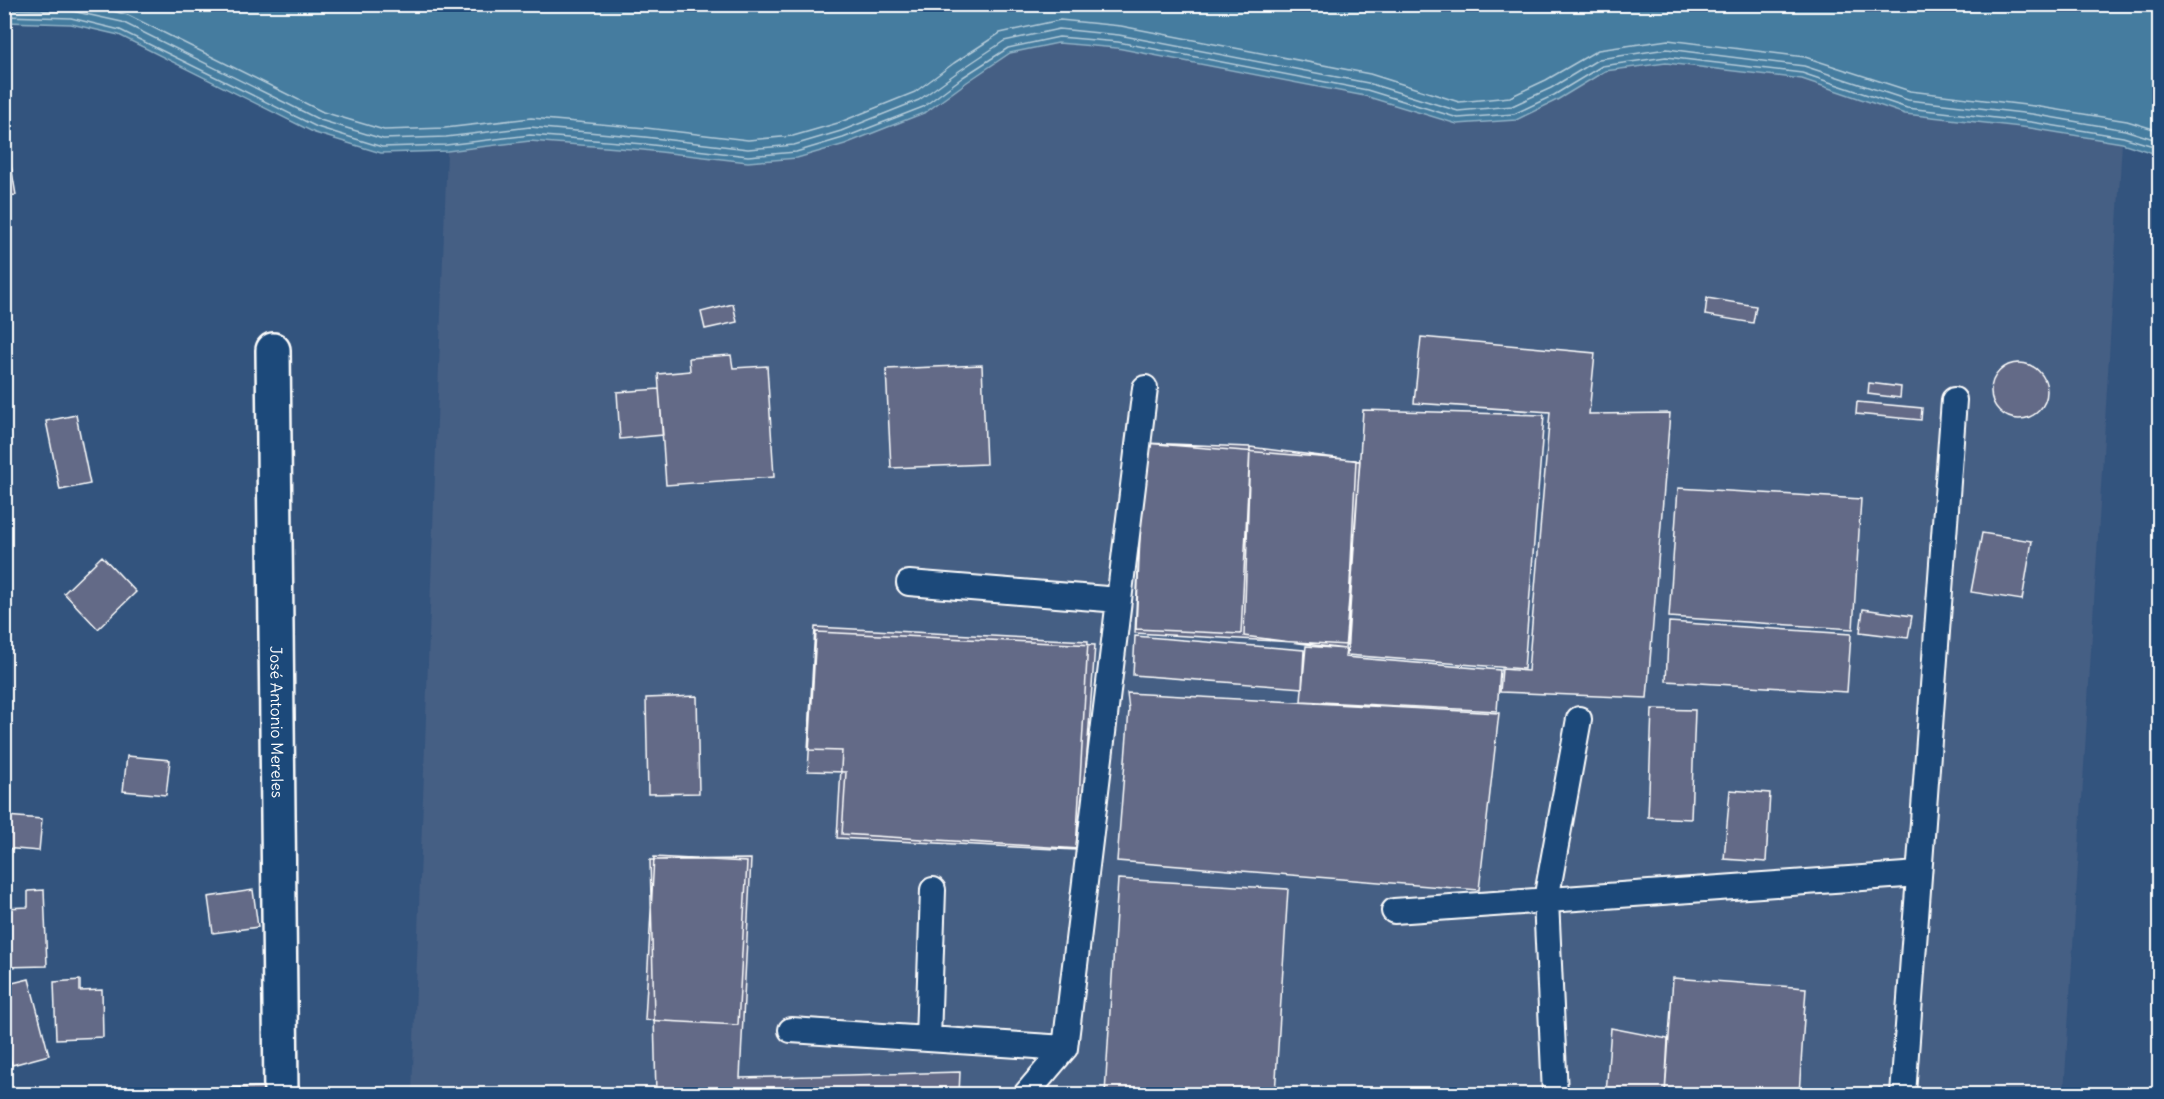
<svg xmlns="http://www.w3.org/2000/svg" width="2164" height="1099" font-family="Delius,sans-serif">
  <style>
    .built { fill: #455e84 }
    .water { fill: #447c9f; stroke: #8fb0c5; stroke-width: 1.5 }
    .lines { fill: none; stroke-linecap: round; stroke-linejoin: round }
    .shore { stroke: #b4cbd9; stroke-width: 1.5 }
    .building { fill: #636b87; stroke: #fff; stroke-width: 1.5 }
    .service-casing { stroke: #fff; stroke-width: 28 }
    .minor-casing { stroke: #fff; stroke-width: 38 }
    .service { stroke: #1f4a7a; stroke-width: 24 }
    .minor { stroke: #1f4a7a; stroke-width: 33 }
    .labels { text-anchor: middle; stroke-width: 4.5; stroke-linejoin: round; paint-order: stroke }
    .street-label { font-size: 16px; fill: #fff; stroke: #1f4a7a }
  </style>
  <rect width="100%" height="100%" fill="#33547e"/>
  <filter id="ink" filterUnits="userSpaceOnUse"><feTurbulence type="fractalNoise" baseFrequency=".0167" numOctaves="2"/><feDisplacementMap in="SourceGraphic" scale="12" xChannelSelector="R" yChannelSelector="G"/><feConvolveMatrix kernelMatrix="1 2 1 2 8 2 1 2 1" color-interpolation-filters="sRGB"/></filter>
  <g filter="url(#ink)">
    <path class="built" d="M1058,43l59,5 249,48 91,28 100,-24 48,-29 61,-8 136,16 103,35 125,14 92,15 -58,951h-1652l35,-943 83,-10 113,9 105,12 49,-4 48,-14 81,-32 41,-30 43,-29z"/>
    <path class="water" d="M5,4l2154,1v150l-37,-12 -92,-15 -125,-14 -103,-35 -136,-16 -61,8 -48,29 -41,20 -59,4 -92,-28 -248,-48 -59,-5 -48,10 -43,29 -41,30 -81,32 -48,14 -49,4 -105,-12 -113,-9 -83,10 -66,2 -66,-20 -196,-98 -48,-11 -66,-2z"/>
    <g class="lines">
      <path class="shore" d="M85,4l43,11 195,97 61,18 61,-2 86,-10 115,10 102,12 45,-4 45,-13 77,-31 39,-29 46,-30 60,-13 61,6 249,48 89,28 51,-5 36,-17 52,-30 70,-10 137,17 105,34 124,15 93,15 33,10
        M4,9l68,2 50,11 198,98 63,19 63,-2 84,-10 115,10 103,12 46,-4 47,-14 78,-31 40,-29 45,-30 55,-12 60,6 249,48 90,28 54,-5 39,-18 48,-29 68,-10 137,17 104,34 124,14 93,16 35,11
        M4,16l67,2 49,12 197,97 65,20 64,-2 84,-10 114,9 104,12 48,-4 47,-14 80,-31 40,-30 45,-29 51,-11 59,5 249,48 91,28 56,-4 40,-19 48,-29 64,-9 136,16 105,35 124,14 92,15 37,11"/>
    </g>
    <path class="building" d="M7,142l9,53 -12,1v-53z
      M1707,298l49,8 -3,17 -48,-8z
      M733,304l4,18 -32,7 -4,-17z
      M1421,337l174,16 -6,61 81,-1 -23,285 -147,-6 2,-23 26,2 22,-259 -136,-9z
      M731,355l2,13 34,-2 7,111 -108,8 -8,-111 32,-3 -1,-13z
      M1991 391a28 28 0 1 1 56 0a28 28 0 1 1-56 0Z
      M982,365l4,99 -95,4 -5,-99z
      M1869,383l32,4 -1,11 -32,-4z
      M659,389l4,46 -43,4 -3,-47z
      M1857,402l65,6 -1,12 -65,-6z
      M1363,410l181,5 -20,254 -177,-14z
      M76,415l14,69 -30,6 -14,-69z
      M1144,443l212,17 -9,185 -212,-12z
      M1144,443l106,4 -9,187 -105,-5z
      M1250,447l110,14 -15,188 -101,-13z
      M1678,488l183,11 -8,130 -184,-12z
      M1982,533l50,8 -10,59 -51,-8z
      M102,556l34,36 -38,37 -34,-36z
      M1863,609l49,7 -4,22 -48,-6z
      M1669,622l182,12 -4,58 -181,-11z
      M815,627l273,14 -12,209 -239,-12 5,-87 -34,-1z
      M816,632l279,13 -15,204 -238,-15 4,-62 -38,-1z
      M1135,636l169,14 -2,38 -169,-13z
      M1306,646l40,3 -1,8 155,13 -3,41 -196,-10z
      M1127,693l372,20 -20,177 -362,-29 12,-151z
      M697,696l2,97 -51,1 -2,-96z
      M1652,709l43,1 -4,109 -43,-2z
      M127,756l43,4 -4,35 -43,-4z
      M1730,790l40,3 -4,69 -42,-3z
      M6,816l36,3 -3,32 -35,-3z
      M654,857l93,5 -9,163 -93,-5z
      M751,859l-11,219 220,-6 -1,22h-303l-6,-234z
      M1118,879l170,10 -13,205h-170z
      M44,890l3,76 -43,1v-59l24,-1v-16z
      M253,890l5,37 -45,6 -5,-36z
      M1673,978l133,10 -7,106h-134z
      M29,979l20,76 -37,10 -8,-28v-52z
      M80,980v11l22,-1 1,47 -47,2 -2,-57z
      M1611,1028l57,11 -3,55h-59z
      M273,1087l1,7h-44v-6z
      M188,1089h13v5h-13z"/>
    <g class="lines">
      <defs>
        <path id="service" d="M909,583l210,17 26,-212
          M933,890l-5,149 137,9 54,-448
          M1394,911l525,-37
          M791,1030l137,9
          M1026,1094l39,-46
          M1555,1094l-9,-194 33,-181
          M1903,1094l51,-694"/>
        <g id="minor">
          <path id="s1" d="M273,350l8,744"/>
        </g>
      </defs>
      <use href="#service" class="service-casing"/>
      <use href="#minor" class="minor-casing"/>
      <use href="#service" class="service"/>
      <use href="#minor" class="minor"/>
    </g>
  </g>
  <g class="labels">
    <g class="street-label">
      <text dy="6" stroke="none"><textPath href="#s1" startOffset="372">José Antonio Mereles</textPath></text>
    </g>
  </g>
  <rect width="2164" height="1099" fill="none" stroke="#1f4a7a" stroke-width="24"/>
  <rect x="12" y="12" width="2140" height="1075" fill="none" stroke="#fff" stroke-width="2" filter="url(#ink)"/>
</svg>
